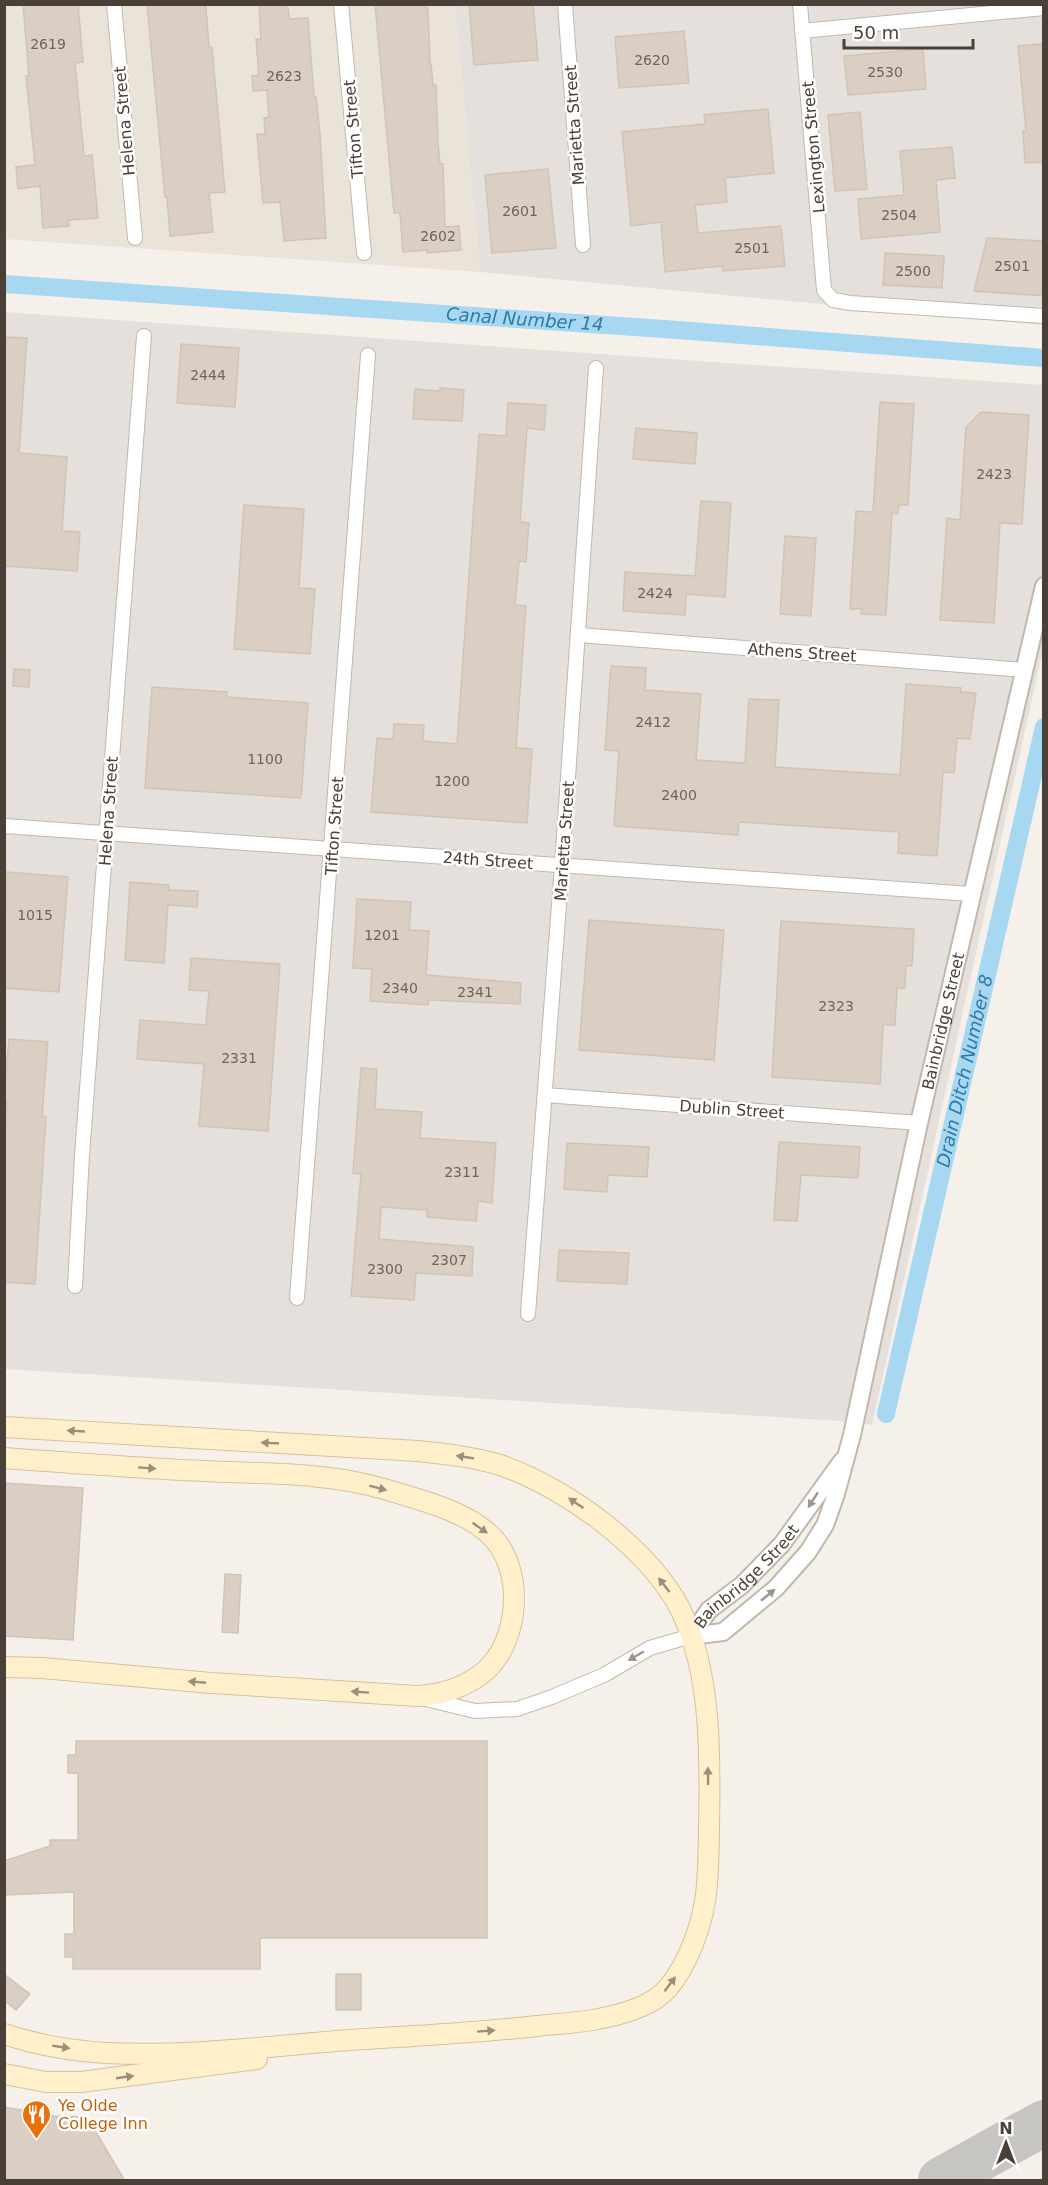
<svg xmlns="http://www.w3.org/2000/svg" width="1048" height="2185" font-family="'DejaVu Sans',sans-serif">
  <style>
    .residential { fill: #e9e3d8 }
    .industrial { fill: #e5e0db }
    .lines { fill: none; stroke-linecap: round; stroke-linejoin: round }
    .canal { stroke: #a7d7f1; stroke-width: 18 }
    .taxiway { stroke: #c7c5c2; stroke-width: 46 }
    .building { fill: #dacfc2; stroke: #d2c4b3; stroke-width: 1.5 }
    .minor-casing { stroke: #c1b8ac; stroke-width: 16 }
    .tertiary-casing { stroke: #c1b8ac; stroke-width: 20 }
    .secondary-casing { stroke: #d5c29a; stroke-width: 22 }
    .minor { stroke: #fff; stroke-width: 14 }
    .tertiary { stroke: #fff; stroke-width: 16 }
    .secondary { stroke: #ffefcb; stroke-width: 20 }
    .oneway { fill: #9b8f7a }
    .oneway2 { fill: #9b9692 }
    .labels { text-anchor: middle; stroke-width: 5; stroke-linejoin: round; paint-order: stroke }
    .number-label { font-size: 14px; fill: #6d645a }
    .street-label { font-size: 16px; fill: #494138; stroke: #fff }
    .food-label { font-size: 16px; fill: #c56008; stroke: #fff; text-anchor: start }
    .water-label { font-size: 18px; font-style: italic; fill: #2d7aa6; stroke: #fff }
  </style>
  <rect width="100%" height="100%" fill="#f5f1ea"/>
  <path class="residential" d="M4,5h451l25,267 -475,-33z"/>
  <path class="industrial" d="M455,5h588v320l-563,-53z
    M4,312l1039,73v264l-171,776 -32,-4 -835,-52z"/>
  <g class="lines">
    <g class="canal">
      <path id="s1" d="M4,284l660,45 380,29"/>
      <path id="s2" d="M886,1414l158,-687"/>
    </g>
    <path class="taxiway" d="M941,2180l103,-57"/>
  </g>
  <path class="building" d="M23,4h55l5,58 -8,1 9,93 8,-1 6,63 -30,2 1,6 -26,2 -3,-42 -22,3 -2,-22 19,-2 -9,-89h3z
    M147,4h58l1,4 3,39h3l13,145 -16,1 4,39 -43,4 -3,-39h-2z
    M259,4h28l3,15 18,-1 6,79h2l4,37 6,104 -42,3 -4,-39 -17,1 -6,-69h8l-1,-16 5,-1 -2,-27 -14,1 -1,-15 7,-1 -3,-36h5z
    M375,4h50v4h3l2,56h1l2,21h3l2,58 2,21h3l2,63 14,-1 2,24 -34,3v-3l-24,2 -3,-39h-6z
    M469,4h64l5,56 -64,5z
    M684,31l5,52 -70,5 -4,-51z
    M1041,44v2h3v116l-19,1 -2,-32h3l-8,-85z
    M923,49l3,40 -78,6 -4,-39z
    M768,109l6,64 -49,5 2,24 -32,3 3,28 83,-7 4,40 -62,5 -1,-5 -57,6 -4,-50 -30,4 -9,-94 83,-8 -1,-9z
    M860,112l7,77 -32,2 -7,-76z
    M952,147l3,31 -19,2 4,52 -79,7 -3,-40 46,-4 -4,-44z
    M548,169l8,79 -64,5 -7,-78z
    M987,238l57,3v55l-70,-5z
    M885,253l59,3 -2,32 -59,-3z
    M4,337l23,1 -8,115 48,4 -5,74 18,1 -3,39 -73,-5z
    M181,344l58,4 -4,59 -58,-4z
    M440,388l24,2 -2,31 -49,-2 2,-30 25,2z
    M880,402l34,2 -6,101h-9l-1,9 -6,-1 -6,102 -25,-1 1,-5h-12l6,-98 17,1z
    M508,403l38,2 -2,25 -17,-2 -7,94 9,1 -3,39 -7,-1 -4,44 11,1 -10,142 16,1 -5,74 -156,-11 6,-74 16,1 1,-15 30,1 -1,16 34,3 22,-310 27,2z
    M981,412l48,3 -7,109 -22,-1 -6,100 -54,-3 7,-102 13,2 6,-93z
    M636,428l61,5 -2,31 -62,-5z
    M701,501l30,2 -6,94 -39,-3 -1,21 -62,-4 2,-39 70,4z
    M244,505l60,4 -5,79 16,1 -5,65 -76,-5z
    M785,536l31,2 -5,78 -31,-2z
    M611,666l35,2 -1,22 56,4 -5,66 49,3 4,-64 30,1 -4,67 125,8 6,-91 55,4v4l15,1 -6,46 -13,-1 -3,35 -11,-1 -6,84 -39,-3 1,-21 -160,-10 -1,13 -124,-9 5,-75 -14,-1z
    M14,669l16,1 -1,17 -16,-1z
    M152,687l75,5v5l81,6 -7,95 -156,-10z
    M6,872l62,5 -9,115 -55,-4z
    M130,882l39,3v5l29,1 -1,16 -29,-2 -4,58 -39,-3z
    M357,899l54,3 -2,28 20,1 -3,44 95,8 -1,21 -92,-4v5l-58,-4 2,-32 -19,-1z
    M589,920l135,10 -10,130 -135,-10z
    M781,921l133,8 -2,37 -6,-1 -1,23h-8l-2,37h-12l-3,59 -108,-7z
    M191,958l89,6 -12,167 -69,-5 5,-62 -67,-5 3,-39 66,5 3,-34 -20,-1z
    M9,1039l39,3 -6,74 4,1 -11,167 -31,-2v-137l3,-44h-3v-6z
    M361,1068l16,1 -2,40 47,3 -2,26 76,5 -4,60 -14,-2 -2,20 -49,-4v-7l-46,-3 -2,32 94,8 -1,29 -56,-3 -2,27 -63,-4 10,-122 -8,-1z
    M779,1142l81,5 -2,31 -57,-3 -4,46 -23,-1z
    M567,1143l82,4 -2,30 -39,-2 -1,17 -43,-3z
    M559,1250l70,3 -2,31 -70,-3z
    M4,1483l79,5 -10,152 -69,-4z
    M225,1574l16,1 -3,58 -16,-1z
    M76,1741h411v197h-227v31h-187v-12h-8v-23h9v-42l-70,3v-34l46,-15v-6h28v-67h-10v-18h8z
    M4,1974l26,20 -14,16 -12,-10z
    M336,1974h25v36h-25z
    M4,2107l50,9 33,1 38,64h-121z"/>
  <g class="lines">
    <defs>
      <path id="minor" d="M114,4l21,234
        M341,4l23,249
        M565,4l18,241
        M800,4l24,286 9,10 17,3 194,13
        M802,31l242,-23
        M579,635l445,35
        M4,826l967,68
        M545,1095l374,28
        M75,1286l7,-131 62,-819
        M297,1298l71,-943
        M528,1314l34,-449 34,-497
        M422,1698l53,13 42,-2 35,-12 52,-22 46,-27 41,-12"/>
      <g id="tertiary">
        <path id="s3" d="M691,1636l32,-4 53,-44 32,-36 17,-27 11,-31 16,-59 67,-312 125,-537"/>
        <path id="s4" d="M691,1636l18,-26 33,-25 40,-41 60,-83"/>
      </g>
      <path id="secondary" d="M4,1427l414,24c28,3 56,6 82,14 68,23 160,90 187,159 25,63 23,139 22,206 -1,51 0,81 -22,128 -6,12 -14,26 -24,35 -17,16 -48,23 -70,27 -19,3 -38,4 -56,6 -62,7 -125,10 -187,14 -80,6 -163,17 -243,13 -35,-2 -70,-8 -103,-19
        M4,1458c67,5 133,10 200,13 60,3 122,1 180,18 33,10 83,22 107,47 34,33 29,106 -7,136 -20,16 -42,23 -67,24l-206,-13 -169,-15 -38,-1
        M4,2074l42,8h35l176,-23"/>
    </defs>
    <use href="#minor" class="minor-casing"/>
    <use href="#tertiary" class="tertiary-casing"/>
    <use href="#secondary" class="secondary-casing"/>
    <use href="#minor" class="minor"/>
    <use href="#tertiary" class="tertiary"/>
    <use href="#secondary" class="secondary"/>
  </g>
  <defs><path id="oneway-solid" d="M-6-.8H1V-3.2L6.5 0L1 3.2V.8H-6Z" transform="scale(1.5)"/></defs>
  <g class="oneway">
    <use href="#oneway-solid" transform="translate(76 1431) rotate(-177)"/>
    <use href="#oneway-solid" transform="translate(270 1443) rotate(-177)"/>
    <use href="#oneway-solid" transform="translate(465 1457) rotate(-171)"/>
    <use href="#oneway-solid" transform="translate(147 1468) rotate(4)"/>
    <use href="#oneway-solid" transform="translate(378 1488) rotate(15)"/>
    <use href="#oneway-solid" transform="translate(576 1503) rotate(-146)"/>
    <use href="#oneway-solid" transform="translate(480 1528) rotate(35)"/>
    <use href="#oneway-solid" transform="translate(664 1585) rotate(-128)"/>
    <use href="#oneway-solid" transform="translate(197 1682) rotate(-175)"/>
    <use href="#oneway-solid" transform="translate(360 1692) rotate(-176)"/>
    <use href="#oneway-solid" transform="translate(708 1776) rotate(-91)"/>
    <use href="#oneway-solid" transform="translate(670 1984) rotate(-53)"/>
    <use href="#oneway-solid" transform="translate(486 2031) rotate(-4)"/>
    <use href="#oneway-solid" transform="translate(61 2047) rotate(9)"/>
    <use href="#oneway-solid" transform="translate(125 2077) rotate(-8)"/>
  </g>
  <g class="oneway2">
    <use href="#oneway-solid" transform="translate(813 1500) rotate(123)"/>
    <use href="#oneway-solid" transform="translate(768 1595) rotate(-39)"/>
    <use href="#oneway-solid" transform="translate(636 1656) rotate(150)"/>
  </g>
  <defs>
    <symbol id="restaurant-pin" viewBox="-11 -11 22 30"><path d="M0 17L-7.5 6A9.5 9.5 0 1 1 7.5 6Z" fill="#e8710a" stroke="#fff"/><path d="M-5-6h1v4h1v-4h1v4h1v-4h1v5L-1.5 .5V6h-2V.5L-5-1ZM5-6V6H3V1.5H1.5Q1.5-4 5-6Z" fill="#fff"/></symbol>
  </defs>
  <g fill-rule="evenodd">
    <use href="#restaurant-pin" x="20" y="2098" width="33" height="45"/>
  </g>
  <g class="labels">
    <g class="number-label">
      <text x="48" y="49">2619</text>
      <text x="652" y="65">2620</text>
      <text x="885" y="77">2530</text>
      <text x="284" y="81">2623</text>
      <text x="520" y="216">2601</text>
      <text x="899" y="220">2504</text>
      <text x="438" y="241">2602</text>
      <text x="752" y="253">2501</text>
      <text x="1012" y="271">2501</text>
      <text x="913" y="276">2500</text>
      <text x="208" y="380">2444</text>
      <text x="994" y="479">2423</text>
      <text x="655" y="598">2424</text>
      <text x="653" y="727">2412</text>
      <text x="265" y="764">1100</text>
      <text x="452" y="786">1200</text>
      <text x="679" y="800">2400</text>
      <text x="35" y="920">1015</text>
      <text x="382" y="940">1201</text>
      <text x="400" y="993">2340</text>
      <text x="475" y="997">2341</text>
      <text x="836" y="1011">2323</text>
      <text x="239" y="1063">2331</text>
      <text x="462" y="1177">2311</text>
      <text x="449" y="1265">2307</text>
      <text x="385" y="1274">2300</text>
    </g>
    <g class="street-label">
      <text transform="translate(124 121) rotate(-95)" y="6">Helena Street</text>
      <text transform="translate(574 125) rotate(-94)" y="6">Marietta Street</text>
      <text transform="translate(353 129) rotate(-95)" y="6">Tifton Street</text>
      <text transform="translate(813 147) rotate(-95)" y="6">Lexington Street</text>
      <text transform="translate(802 652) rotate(4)" y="6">Athens Street</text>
      <text transform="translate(108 811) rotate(-86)" y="6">Helena Street</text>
      <text transform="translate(334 826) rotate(-86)" y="6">Tifton Street</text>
      <text transform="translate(564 841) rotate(-86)" y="6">Marietta Street</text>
      <text transform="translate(488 860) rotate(4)" y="6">24th Street</text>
      <text dy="6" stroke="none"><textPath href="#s3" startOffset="699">Bainbridge Street</textPath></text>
      <text transform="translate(732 1109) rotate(4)" y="6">Dublin Street</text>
      <text dy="6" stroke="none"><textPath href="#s4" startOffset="82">Bainbridge Street</textPath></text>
    </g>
    <g class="food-label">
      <text x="58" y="2111">Ye Olde<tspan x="58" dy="18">College Inn</tspan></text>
    </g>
    <g class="water-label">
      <text dy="6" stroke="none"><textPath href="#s1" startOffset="522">Canal Number 14</textPath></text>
      <text dy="6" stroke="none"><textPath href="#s2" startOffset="352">Drain Ditch Number 8</textPath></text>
    </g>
  </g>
  <rect width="1048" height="2185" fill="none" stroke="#494138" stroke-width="12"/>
  <g transform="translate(1006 2143)" stroke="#ffffff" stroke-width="4.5" paint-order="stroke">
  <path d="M0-4.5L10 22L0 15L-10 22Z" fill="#494138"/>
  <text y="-9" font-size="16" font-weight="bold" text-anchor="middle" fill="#494138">N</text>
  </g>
  <path d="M844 39v9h129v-9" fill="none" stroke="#494138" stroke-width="3"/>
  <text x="853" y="39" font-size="18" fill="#494138" stroke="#ffffff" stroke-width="4.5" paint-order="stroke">50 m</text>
</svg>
